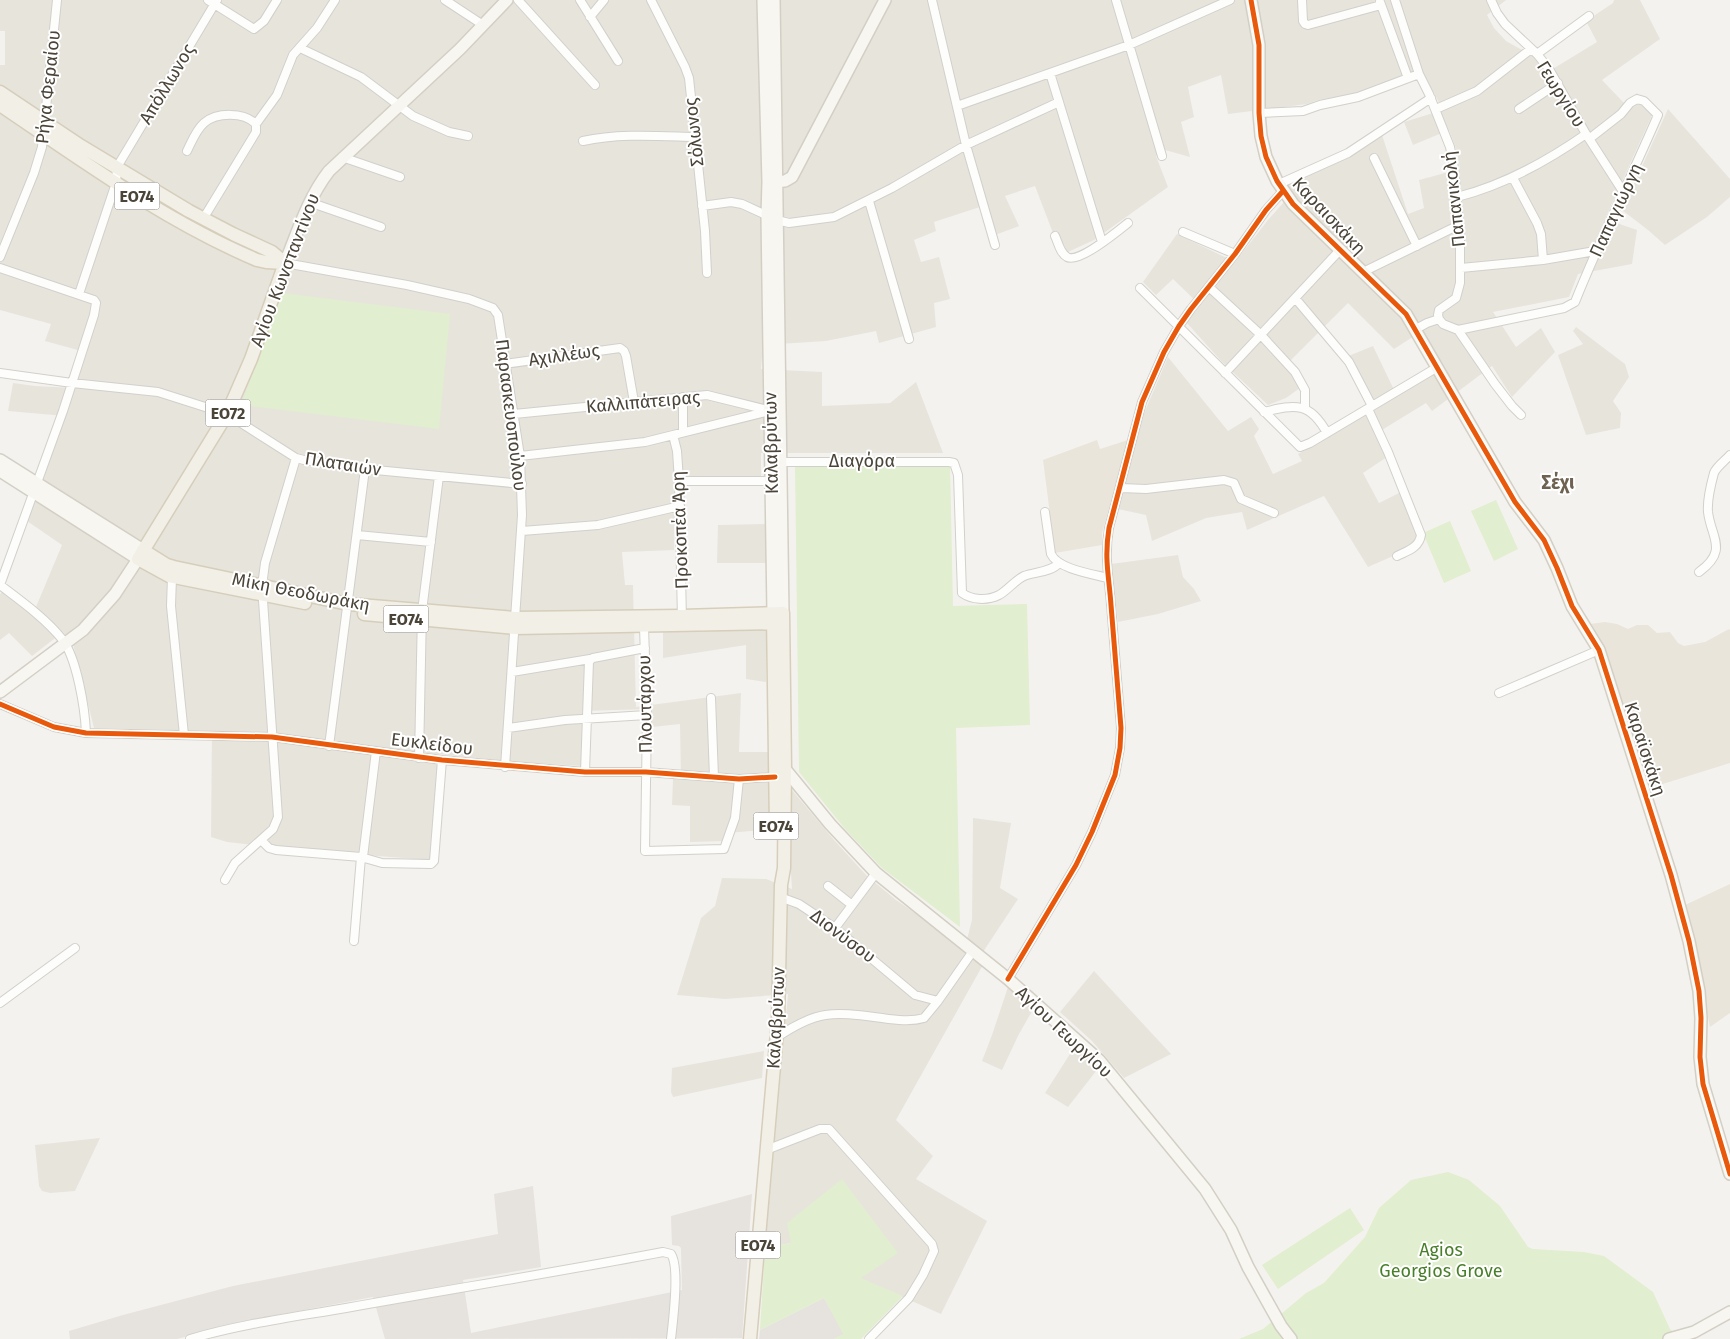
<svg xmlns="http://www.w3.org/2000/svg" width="1730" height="1339" font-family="'Fira Sans',sans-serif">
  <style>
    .residential { fill: #e7e4dc }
    .industrial { fill: #e6e2de }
    .education { fill: #eae5da }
    .green { fill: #e1eecf }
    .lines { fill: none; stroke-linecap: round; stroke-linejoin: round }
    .street-casing { stroke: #d2d0cb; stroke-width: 10 }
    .secondary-casing { stroke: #d3cfc5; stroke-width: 14 }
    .primary-casing { stroke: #d6cebb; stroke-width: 15 }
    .street { stroke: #fdfdfc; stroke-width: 8 }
    .secondary { stroke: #f7f6f1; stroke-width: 11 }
    .primary { stroke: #f2efe6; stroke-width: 12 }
    .cycleway-casing { stroke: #fff; stroke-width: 8 }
    .cycleway { stroke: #e8590c; stroke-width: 5 }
    .labels { text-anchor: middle; stroke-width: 4; stroke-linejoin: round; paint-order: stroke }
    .shield { fill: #fff; stroke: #817c74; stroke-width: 1 }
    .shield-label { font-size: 16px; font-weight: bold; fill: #4b4439 }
    .street-label { font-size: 18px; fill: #4b4439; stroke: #fff }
    .park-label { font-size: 18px; fill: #4a7f2a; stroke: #fff }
    .neighbourhood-label { font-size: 19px; font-weight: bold; fill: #6e6250; stroke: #fff }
  </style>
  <rect width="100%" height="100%" fill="#f4f2ee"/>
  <path class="residential" d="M0,0h1506l-19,15 7,13 12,13 30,17 10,15 51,-31 -11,-21 27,-18 1,-3h26l20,39 -58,41 23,24 12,-11 17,18 -49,108 32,11 -5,34 -54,10 -9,23 -76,15 23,35 25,-19 14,24 -43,45 -20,-31 -60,45 -6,-8 -49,30 10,24 -24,16 16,30 22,-11 16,42 -1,12 -48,21 -44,-71 -77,34 -5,-18 -36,6 -54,23 -6,-26 -28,-6 24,-91 26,-61 60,74 23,-14 8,12 -5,7 19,38 29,-13 -4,-7 74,-45 -26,-52 27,-11 24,50 44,-27 -19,-38 -28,18 -46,-46 -63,63 15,22 -14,10 -18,7 -46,-43 -35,-39 13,-18 -27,-26 -17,16 -13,-13 34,-48 58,28 33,-42 24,-27 -6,-9 96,-49 26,79 16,-6 -5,-28 41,-11 -3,-18 -8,-21 -36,15 -9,-23 39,-12 -22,-41 -68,25 -35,6 -11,4 -79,10 -7,-39 -33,12 6,30 -13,5 9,35 -25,-7 -9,6 12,31 -74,53 -26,12 -11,-20 -4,1 -18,-47 -30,10 14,30 -24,9 -9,-30 -52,17 2,9 -22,9 7,22 18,-5 11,42 -16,4 2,24 -57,16 -3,-12 -50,10 -63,4 -2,24 61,3v34l68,-3 26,-21 27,71h-182v23h-87l1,26 -1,48 -52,2 3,33h8l3,122 105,-14 -2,59h29v33l23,4 43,51 33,36 29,24 69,47 7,-27 1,-102 38,5 -11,65 18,11 -39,59 5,5 -88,157 37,36 -17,23 71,42 -46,93 -81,-36 -69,-35 -26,5 23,-254 -63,5 -48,-4 24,-77 14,-12 7,-28 44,1 26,10 -4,-61 -61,5 -1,8 -36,1v-36l-18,-1 1,-26h8l-1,-55 -28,3 -1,-18 -69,2v55l-65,-4 -79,-8 -7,106 -134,-10 -70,-8 -16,-5 1,-106 -118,-3 -21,-84 -10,-12 -31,24 -23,-23 -9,7v-46l4,-3 29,23 29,-69 -35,-24 38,-105 -57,-5 5,-28 22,3 39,2 11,-36 -40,-11 6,-17 -51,-14v-245h5v-34h-5z
    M1668,109l62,70v18l-23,20 -42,28 -17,-15 -26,-20z
    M1576,327l49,37 4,13 -16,24 8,12 -1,15 -34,7 -28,-80 25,-11 -10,-13z
    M765,524l1,39h-49l1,-38z
    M1178,555l5,22 11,12 7,12 -43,13 -40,8 -7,-58z
    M766,626v56l-20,-3v-34l-83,13v-30z
    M1094,971l77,83 -47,24 -32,-37 -32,-29z
    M1009,984l26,22 -16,28 -17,36 -20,-9 10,-26z
    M1077,1043l23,23 -32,41 -23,-14z
    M764,1051l-2,27 -89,19 -2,-5 1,-24z
    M100,1138l-25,53 -25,2 -8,-2 -3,-5 -4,-41z"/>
  <path class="industrial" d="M533,1186l8,81 -78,13 8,53 211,-43 -1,-42 -2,-2 -7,-1 -1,-29 81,-22 -10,144 -357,1 -12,-42 -133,25 -63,17h-107l-1,-8 54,-16 110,-29 265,-52 -4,-40z
    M824,1298l20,36 -10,5h-75l1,-9z"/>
  <path class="education" d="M1097,440l3,9 28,-9 -26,93v12l-47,8 -12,-93z
    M1605,622l12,2 11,5 9,-4h11l9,8 13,-1 8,11 6,3 21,-4 24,-13 1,1v133l-80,25 -43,-134 -17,-30z
    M1730,884v129l-20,14 -25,-122z"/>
  <path class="green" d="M282,293l168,21 -11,115 -198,-24z
    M950,464l3,142 74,-2 3,121 -74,3 4,199 -78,-59 -37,-39 -46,-57 -4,-307z
    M1496,500l22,49 -24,12 -23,-50z
    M1450,521l21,50 -27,12 -21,-50z
    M1448,1172l21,8 31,26 28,41 5,2 51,3 20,4 49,36 17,37 12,10h-443l24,-10 43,-36 18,-10 41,-46 14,-29 32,-28z
    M842,1179l56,74 -37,25 42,18 -42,43h-27l9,-5 -19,-36 -64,32 5,-82 26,-5 -4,-20z
    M1350,1208l14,22 -86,59 -16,-24z"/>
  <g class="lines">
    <defs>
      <path id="street" d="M208,0l46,29 10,-8 13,-21
        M445,0l38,25
        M518,0l77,85
        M580,0l38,61
        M651,0l34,67 4,11 16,153 2,42
        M932,0l34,145 29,100
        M1116,0l46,156
        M1302,0l1,21 2,3 3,1 73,-20
        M1395,0l24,74 10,20 21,53 4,21 6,67v48l-4,15 -17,12 -1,5 1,4
        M1491,0l6,13 8,11 32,30 12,15 37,65 38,59
        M1380,2l28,76
        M590,17l14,-17
        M300,48l61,29 52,39 36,16 19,4
        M1537,54l52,-38
        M1050,73l52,169
        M957,106l172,-61 101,-45
        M1436,109l41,-18 54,-42
        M1519,109l39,-26
        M1259,113l44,-2 17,-6 38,-8 61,-23
        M256,124l21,-29 16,-40 24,-27 18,-28
        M583,141c36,-8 75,-5 112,-4
        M187,151c5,-10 9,-21 17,-28 13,-11 40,-11 52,1v8l-53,87
        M342,157l58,20
        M1374,158l43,88
        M1513,178l24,45 4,11 2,26
        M1279,184l69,-31 83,-55
        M1457,197c47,-12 89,-35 129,-63
        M869,201l40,138
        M309,202l72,25
        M702,206l29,-4 11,2 35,16 12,3 45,-6 58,-29 74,-43 93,-43
        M1183,232l52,22
        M1055,236c3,6 5,17 12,21 11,7 51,-26 61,-34
        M0,257l34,-84 8,-26 15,-147
        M285,263l122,22 62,14 24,9 5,7 22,141 2,59 -17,252
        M0,268l94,32 2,3 -2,12 -31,96 -63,174
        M1461,268l82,-8 52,-9
        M1363,272l96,-47
        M1209,287l52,48 34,37 10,18v18
        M1140,288l160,159 10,-4 126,-75
        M79,294l37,-111 1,-16 100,-167
        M1295,298l54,64 23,44
        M1439,319l4,5 15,6 37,54 17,22 9,9
        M1416,329l11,-6 12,-4
        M1458,330l106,-22 11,-6c25,-63 56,-124 83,-187l-14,-14 -7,-2 -7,4 -9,11 -32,25
        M505,364l115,-16 4,3 2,5 8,46
        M0,373l72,10 86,9 69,22 69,44 8,2 61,9 157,15
        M1225,373l115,-123
        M683,397v35
        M1368,409l20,43 33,83c-2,13 -14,16 -24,21
        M1264,412c32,-8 46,-10 63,21
        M514,414l193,-19 61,15
        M673,435l4,16 2,30 3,139
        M520,456l125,-14 129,-32
        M778,462h171l5,1 4,12 4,118c10,7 25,8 37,2 9,-5 15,-14 25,-19 10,-4 28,-4 35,-13
        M679,481h92
        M1121,488l25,1 78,-9 10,3 7,16 33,14
        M1045,512l6,42c7,15 41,20 57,24
        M522,531l76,-6 82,-19
        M357,535l74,7
        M1699,572c30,-22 12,-34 9,-60 -1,-11 3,-28 6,-39 3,-7 11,-12 16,-18
        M172,577l-1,29 13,129
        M0,585c21,16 45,33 62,54 15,19 23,70 24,94
        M644,627l3,88 -2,136 79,-2 11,-31 4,-39
        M512,672l78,-13
        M1499,693l100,-43
        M711,698l3,79
        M0,704l54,23 32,6 186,4 170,23 143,12h61l93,7 36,-2
        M508,728l57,-8 82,-5
        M329,746l36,-277
        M419,758l3,-147 17,-135
        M585,772l4,-111 4,-3 52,-10
        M261,840l8,8 7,2 85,7 21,6 49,1 3,-3 8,-101
        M363,857l13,-106
        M225,880l10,-17 38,-34 5,-12 -16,-231 3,-23 31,-105
        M828,886l24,19
        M780,897l19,7 36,24 80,67 23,6
        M835,928l41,-55
        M354,941l7,-84
        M1008,979l68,-114 16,-33 23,-57 5,-27 1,-20c-3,-41 -7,-82 -10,-123 -2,-29 -7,-46 -2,-77l33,-126 22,-50 15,-26 12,-17 44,-55 31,-44 17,-19
        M0,1003l75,-55
        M776,1038c42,-29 58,-26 106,-20 14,2 29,4 42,0l14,-17 35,-50
        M766,1150l54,-21h9l103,115 2,7 -11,24 -14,23 -40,41
        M190,1339c51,-15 104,-22 156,-31 106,-19 212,-36 317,-56l8,2c9,13 2,67 0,85"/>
      <path id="secondary" d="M763,0l5,182 -1,34 6,397
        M774,0l9,613
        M1251,0l8,45v68l2,23 5,21 11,24 16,23 113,110 109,188 29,38 13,28 15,38 27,44 72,225 18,66 10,50 2,27 -1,39 3,27 27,90
        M772,182l13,-1 7,-4 93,-177
        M285,263c13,-32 23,-65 44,-92l131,-122 47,-49
        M0,460l143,90
        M0,471l138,88 -23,35 -32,36 -83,62
        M780,767l5,2 45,55 46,49 132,106 91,81 106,129 26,41 17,37 33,59 10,13
        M1669,1339l25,-7 36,-20"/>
      <path id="primary" d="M0,92l81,54 108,65 44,23 39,18 13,11
        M0,105c83,56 165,116 257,155l9,2 19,1
        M285,263l-34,96 -24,55 -89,145 31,17 136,27
        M143,550l24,15 7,2 174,37 167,14 167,-2 101,-3 2,156 -1,99 -3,17 -3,136 -28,318
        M364,614l151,14 268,-5
        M773,615l3,213"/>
    </defs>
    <use href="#street" class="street-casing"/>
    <use href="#secondary" class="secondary-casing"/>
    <use href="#primary" class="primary-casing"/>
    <use href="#street" class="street"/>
    <use href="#secondary" class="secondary"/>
    <use href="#primary" class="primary"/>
    <defs>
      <path id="cycleway" d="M1251,0l8,45v68l2,23 5,21 11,24 16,23 113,110 109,188 29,38 13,28 15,38 27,44 72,225 18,66 10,50 2,27 -1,39 3,27 27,90
        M0,704l54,23 32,6 186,4 170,23 143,12h61l93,7 36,-2
        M1008,979l68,-114 16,-33 23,-57 5,-27 1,-20c-3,-41 -7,-82 -10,-123 -2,-29 -7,-46 -2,-77l33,-126 22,-50 15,-26 12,-17 44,-55 31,-44 17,-19"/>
    </defs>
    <use href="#cycleway" class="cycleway-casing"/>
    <use href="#cycleway" class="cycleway"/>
  </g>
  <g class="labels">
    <g class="shield">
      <rect x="114.5" y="182.5" width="45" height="27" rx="4"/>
      <rect x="205.5" y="399.5" width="45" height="27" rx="4"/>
      <rect x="383.5" y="605.5" width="45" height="27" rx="4"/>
      <rect x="753.5" y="812.5" width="45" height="27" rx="4"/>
      <rect x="735.5" y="1231.5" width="45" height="27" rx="4"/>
    </g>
    <g class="shield-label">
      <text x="137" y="202">ΕΟ74</text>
      <text x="228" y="419">ΕΟ72</text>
      <text x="406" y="625">ΕΟ74</text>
      <text x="776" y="832">ΕΟ74</text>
      <text x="758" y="1251">ΕΟ74</text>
    </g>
    <g class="street-label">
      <text transform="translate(167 84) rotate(-59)" y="6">Απόλλωνος</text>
      <text transform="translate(48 87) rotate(-84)" y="6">Ρήγα Φεραίου</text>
      <text transform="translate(1561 94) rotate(58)" y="6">Γεωργίου</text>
      <text transform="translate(694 132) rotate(-96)" y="6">Σόλωνος</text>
      <text transform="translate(1454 199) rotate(-96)" y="6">Παπανικολή</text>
      <text transform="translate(1616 210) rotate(-65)" y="6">Παπαγιώργη</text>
      <text transform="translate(1329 216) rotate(47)" y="6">Καραισκάκη</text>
      <text transform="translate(285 270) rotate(-69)" y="6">Αγίου Κωνσταντίνου</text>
      <text transform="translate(564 355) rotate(-8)" y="6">Αχιλλέως</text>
      <text transform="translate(643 402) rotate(-5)" y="6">Καλλιπάτειρας</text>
      <text transform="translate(511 415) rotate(83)" y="6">Παρασκευοπούλου</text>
      <text transform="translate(771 443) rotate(-91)" y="6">Καλαβρύτων</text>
      <text x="862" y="467">Διαγόρα</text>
      <text transform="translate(343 464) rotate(9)" y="6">Πλαταιών</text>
      <text transform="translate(680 530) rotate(-92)" y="6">Προκοπέα Άρη</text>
      <text transform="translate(301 592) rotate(11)" y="6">Μίκη Θεοδωράκη</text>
      <text transform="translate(645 704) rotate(-91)" y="6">Πλουτάρχου</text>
      <text transform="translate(432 744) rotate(7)" y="6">Ευκλείδου</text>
      <text transform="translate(1645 749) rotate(72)" y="6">Καραϊσκάκη</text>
      <text transform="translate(843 936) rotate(37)" y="6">Διονύσου</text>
      <text transform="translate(776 1018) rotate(-87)" y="6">Καλαβρύτων</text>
      <text transform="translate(1064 1032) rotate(43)" y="6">Αγίου Γεωργίου</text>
    </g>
    <g class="park-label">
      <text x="1441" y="1256">Agios<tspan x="1441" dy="21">Georgios Grove</tspan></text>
    </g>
    <g class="neighbourhood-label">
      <text x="1558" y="489">Σέχι</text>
    </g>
  </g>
</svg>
